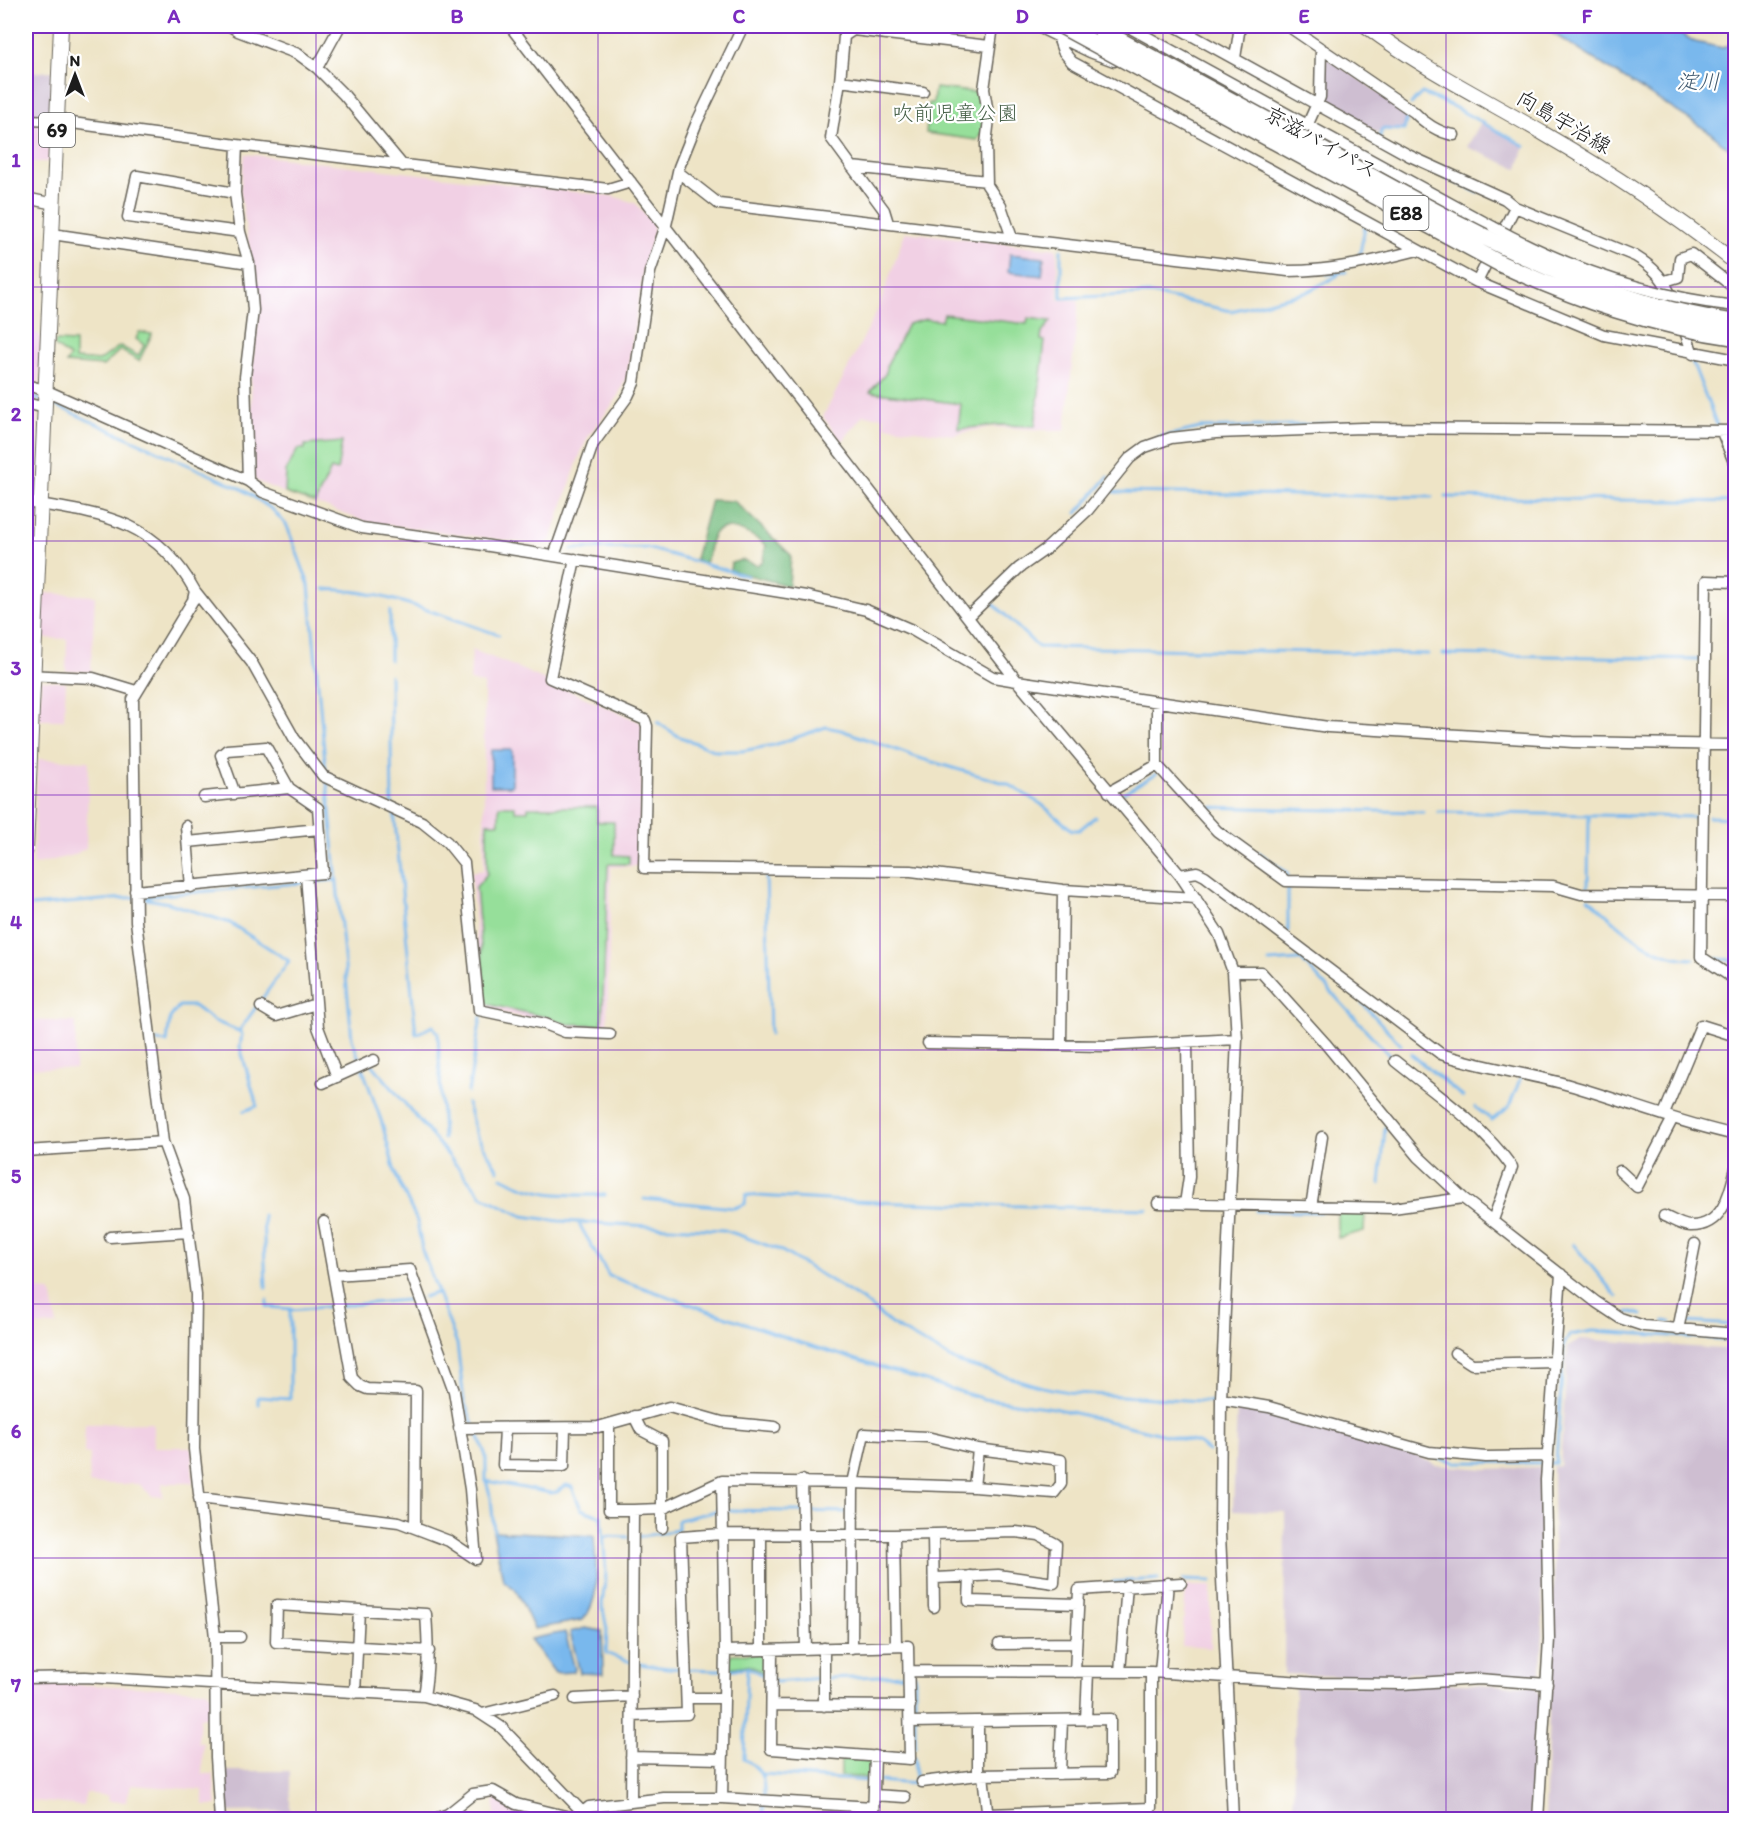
<svg xmlns="http://www.w3.org/2000/svg" width="1761" height="1845" font-family="Itim,'Klee One',sans-serif">
  <style>
    .built { fill: #f1d0e4 }
    .industrial { fill: #cebed1 }
    .green { fill: #96df9a; stroke: #597e5b; stroke-width: 1.5 }
    .forest { fill: #78be82; stroke: #4a6d4f; stroke-width: 1.5 }
    .water { fill: #79b8ed; stroke: #4a6a84; stroke-width: 1.5 }
    .lines { fill: none; stroke-linecap: round; stroke-linejoin: round }
    .stream { stroke: #79b8ed; stroke-width: 3 }
    .minor-casing { stroke: #666258; stroke-width: 13 }
    .major-casing { stroke: #666258; stroke-width: 16 }
    .minor { stroke: #fff; stroke-width: 10 }
    .major { stroke: #fff; stroke-width: 14 }
    .minor-bridge-casing { stroke: #666258; stroke-width: 13; stroke-linecap: butt }
    .highway-bridge-casing { stroke: #666258; stroke-width: 19; stroke-linecap: butt }
    .minor-bridge { stroke: #fff; stroke-width: 10 }
    .highway-bridge { stroke: #fff; stroke-width: 16 }
    .grid { fill: none; stroke: #7b2cbf; stroke-width: 1.5; stroke-opacity: 0.55 }
    .labels { text-anchor: middle; stroke-width: 4.5; stroke-linejoin: round; paint-order: stroke }
    .shield { fill: #fff; stroke: #606060; stroke-width: 1.5 }
    .shield-label { font-size: 20px; font-weight: bold; fill: #1c1c1c }
    .park-label { font-size: 21px; fill: #476048; stroke: #fff }
    .street-label { font-size: 21px; fill: #1c1c1c; stroke: #fff }
    .water-label { font-size: 22px; font-style: italic; fill: #415a70; stroke: #fff }
    .neatline { fill: none; stroke: #7b2cbf; stroke-width: 2 }
    .grid-label { font-size: 20px; text-anchor: middle; font-weight: bold; fill: #7b2cbf }
  </style>
  <rect width="100%" height="100%" fill="#fff"/>
  <filter id="ink" filterUnits="userSpaceOnUse"><feTurbulence type="fractalNoise" baseFrequency=".0167" numOctaves="2"/><feDisplacementMap in="SourceGraphic" scale="12" xChannelSelector="R" yChannelSelector="G"/><feConvolveMatrix kernelMatrix="1 2 1 2 8 2 1 2 1" color-interpolation-filters="sRGB"/></filter>
  <filter id="wash" filterUnits="userSpaceOnUse"><feTurbulence type="fractalNoise" baseFrequency=".008" numOctaves="4" result="noise"/><feDisplacementMap in="SourceGraphic" scale="24" xChannelSelector="R" yChannelSelector="G"/><feGaussianBlur stdDeviation="1.35" result="paint"/><feColorMatrix in="noise" values="0 0 0 0 0 0 0 0 0 0 0 0 0 0 0 0 0 1.4 0 .05"/><feComposite in="paint" operator="in"/></filter>
  <g filter="url(#wash)">
    <rect width="100%" height="100%" fill="#eee4c6"/>
    <path class="built" d="M26,123h24l-1,39h-23z
      M245,154l367,42 23,7 18,21 1,8 -11,38 -16,106 -11,24 -27,35 -8,17 -31,89 -9,4 -175,-23 -51,-19 16,-34 5,2 -31,-25 -19,25 -1,22 -29,-12 -3,-5 -2,-98 8,-69 -19,-119z
      M905,232l152,17 1,51h21l-14,131 -73,-4 -39,8 -69,-9 1,-9 -22,-2 -21,27 -19,-25 56,-110z
      M26,327l15,9 -2,47 -13,-1z
      M26,406l11,4 -1,41 -10,-2z
      M44,593l51,3 -4,76 -25,-1 1,-32 -26,-1z
      M472,650l37,14 131,58 3,4 -3,137 -3,3 -26,1 -4,160 -4,4 -36,-3 -85,-20 -11,-136 13,-2v-186l-14,-3z
      M41,680l25,2 -2,38h-25z
      M38,759l51,2 -3,87 -12,7 -41,10z
      M26,1020l50,2 -1,47 -49,-1z
      M26,1290l25,1 6,34 -31,1z
      M153,1423l1,24h38l1,36h-31l1,14 -11,-1 -13,-12h-50l1,-30 -6,-1 1,-29z
      M1186,1586h25v62l-29,-2z
      M42,1683l164,7 6,5 -1,22h-11l-2,25 5,1 -1,31h11l4,31h-14v-15l-72,-5 -5,17 -19,-1 1,-5 -22,-3 -3,13 -57,-6v-113z
      M494,1796l53,17v6h-52z"/>
    <path class="industrial" d="M1326,57l82,55 -4,18 -22,-1 -4,4 -37,-20 -1,-3 -16,-10z
      M26,70l3,3 23,-2 -3,45h-23z
      M1481,122l44,24 -7,23 -51,-22z
      M1580,1339l155,11v469l-190,1 9,-239 -1,-115h7l8,-120z
      M1237,1408l176,46 23,11 50,4 55,-2 2,168 -2,36 -5,6 -128,-4 -6,6 -118,-5 1,-162 -52,-2z
      M1429,1683l106,3 7,12 -8,121 -241,1 2,-134z
      M225,1771h65v40l-65,1z"/>
    <path class="green" d="M935,88l47,5c2,17 7,33 -5,47l-51,-7 3,-30h4z
      M944,314l83,10 1,-6 23,3 -9,12 -1,7 4,1 -10,85 -36,-1 -41,4 3,-25 -91,-12 16,-19v-6l22,-43 18,-5 16,2z
      M139,332l13,2 -13,27 -19,-11 -17,16 -37,-3 4,-6 -15,-11v-5l20,1v17l24,2 21,-15 18,10 6,-11 -8,-6z
      M342,442l-5,29 -6,-2 -16,34 -30,-10 1,-22 12,-22h7v-4z
      M499,806h16v5h13v-4h69v15h17v33l15,1v8h-21l-6,161 -35,-1 -20,-7 -61,-13 -10,-117 11,-13v-51h12z
      M1338,1213h27l-1,18 -26,7z
      M732,1654h32l3,4v16l-19,-9 -20,3 1,-11z
      M841,1757l26,2 4,4v15l-30,-2z"/>
    <path class="forest" d="M711,500l23,1 57,54 -2,31 -59,-16 1,-7 11,-3 15,5 6,-4 3,-16c-13,-10 -47,-30 -55,-5 -2,8 -1,17 -7,23l-9,-4z"/>
    <path class="water" d="M1541,26h127l27,16 28,6 12,-7v113l-27,-23z
      M1010,254l34,4 -2,18 -34,-4z
      M491,750h21v36h-21z
      M493,1531l101,5c1,29 9,60 -11,84l-49,9 -18,-39 -13,-10z
      M585,1628l17,3 1,43 -23,-1 -10,-41z
      M565,1632l10,37 -1,3 -19,1 -25,-34z"/>
    <g class="lines">
      <path class="stream" d="M1411,104l11,-11 30,13 73,40
        M1377,145l5,-16 22,1 4,-18
        M1445,177l32,15
        M1061,249v49l90,-4 80,17 74,-18 32,-17 2,-3
        M1359,258l6,-31
        M1327,274l19,-2
        M1690,356l28,72
        M26,395l15,5
        M50,403l192,86 31,21 14,16 22,59 17,188
        M1157,438l43,-10 159,-5
        M1110,488l4,4 318,5
        M1446,497l290,5
        M1077,513l31,-36
        M572,549l75,-1 100,28
        M324,589c61,1 118,27 175,46
        M993,603l45,44 390,7
        M1443,654l258,5
        M390,660v-49
        M390,675l2,130
        M595,692l35,16
        M657,722l21,14 38,15h26l32,-6 52,-18 15,3 78,28 89,26 33,20 31,26h7l16,-13
        M1174,776l29,31 221,5
        M327,780l25,259 30,84 14,53 21,45 5,29 35,94 7,57 10,25
        M1123,793l33,-19
        M1203,807l19,19 27,20
        M394,811l22,223 17,-8 5,7 5,106
        M1438,812l257,5
        M1709,817l27,1
        M1258,852l29,21 1,5
        M766,872l4,162
        M1588,887l1,-71
        M1588,898c31,27 62,61 106,61
        M147,899l22,4 61,20 59,38 -50,70
        M32,906l304,-26
        M1288,931v-45
        M1297,955l93,101
        M1717,959l19,1
        M1269,962l30,-2
        M1362,1003l39,42
        M157,1041l10,1 3,-24 9,-12h15l20,15 25,10 3,3 -2,13 17,59 -13,5
        M1411,1054l52,43
        M372,1064l110,132 41,20 36,5 165,9 18,6 40,15 79,48 30,25 66,38 85,25 32,6 143,9
        M468,1092l13,-75
        M467,1103l10,33 21,34
        M1475,1107l17,13 17,-13 12,-30
        M502,1177c35,20 64,18 103,18
        M1380,1184l5,-57
        M644,1199l90,9 11,-4 1,-9c134,10 268,10 402,14
        M1256,1211l66,1
        M263,1215l3,73
        M578,1222l31,54 193,67 182,56 70,9 144,35 10,8
        M1573,1244l44,53
        M424,1297l14,-5
        M267,1300v7l26,2
        M1628,1311l14,4
        M1664,1321l7,1
        M1687,1322l49,3
        M258,1404v-7l32,2v-89l128,-11
        M1244,1408l110,28
        M477,1432l9,24v25l65,12 6,-1 9,-7 6,2 9,22 21,8 4,57 -4,30 5,25 -1,24c36,17 78,16 116,17
        M1436,1458l19,4 101,1 8,-119 6,-9 23,-4 143,9
        M486,1481l5,17 3,33
        M726,1510l122,2
        M603,1536l26,1
        M636,1537l42,-7v-10l42,-10
        M1183,1580l28,1
        M1113,1582l45,-3
        M747,1667l-3,92c17,9 21,19 20,38
        M729,1670l18,-3 29,15 44,-4
        M915,1675v72
        M827,1678l80,-3
        M762,1774l109,7
        M878,1781l37,3v-27
        M763,1820l1,-17"/>
    </g>
  </g>
  <g filter="url(#ink)">
    <g class="lines">
      <defs>
        <path id="minor" d="M230,26l8,5 60,23 19,14 23,-42
          M510,26l507,655 163,194 39,59 14,38h28l64,71 94,114 44,41 133,104 24,16 24,8 92,8
          M993,26l-9,63 5,30 -3,25 1,41 14,21 11,32
          M1036,26l54,26 24,9
          M1065,26l-7,11 5,14 9,11 405,220 127,53 132,25
          M1127,26l366,201
          M1175,26l235,130 95,43 10,8 120,49c20,12 29,23 38,44
          M1288,26l126,86c9,10 25,21 40,23
          M1235,58l5,-32
          M317,68l27,27 59,71
          M840,81l83,11
          M1238,99l36,12
          M26,120l31,1 180,24 371,44 23,-7
          M1307,126l13,-29 1,-49
          M237,145l-2,48 5,39 9,31 4,47 -8,67 3,104
          M852,167l135,14
          M678,172l41,32 569,67c45,0 87,-10 130,-21
          M235,193l-98,-17 -9,41 112,15
          M26,198l28,6
          M888,223l-4,-13 -53,-72 9,-57 4,-45 9,-6 136,16
          M52,234l197,29
          M1499,239l16,-32
          M1665,281l13,-4 2,-19 11,-4 45,35
          M1477,282l15,-30
          M1683,326l10,28
          M26,385l19,5 203,91 15,11 99,36 115,16 329,52 60,14 46,20 81,47 24,4 311,46 245,15 163,3
          M26,403l19,5
          M1722,432l14,35
          M26,502c75,12 129,16 169,89l-2,9 -60,99 3,222 27,221 21,57 12,96 -2,154 21,188 1,120 4,63
          M26,539l13,4
          M554,556l39,-112 35,-48 6,-13 16,-111 16,-47 13,-58 18,-45 46,-96
          M575,559l-25,119 95,42 2,6 -3,142 267,3 152,19 133,8
          M1736,582l-30,-1 -5,376 35,23
          M195,591l57,72 42,75 29,38 99,46 25,20 17,21 15,147 66,14 20,8 45,2
          M968,617l51,-49 27,-19 42,-39 42,-52 15,-11 26,-9 45,-5 146,-5 374,3
          M26,675l67,3 43,13
          M1157,765l60,66 69,50 267,5 28,8 155,2
          M1109,792l48,-27v-62
          M204,797l85,-9
          M186,826l5,61
          M188,842l131,-13
          M306,875l12,152 19,50
          M1180,875l17,-3 8,4 236,178c42,14 86,19 128,31 56,16 110,38 167,50
          M135,891l188,-18 -5,-65 -29,-20 -23,-41 -39,3 -6,5 14,39
          M261,1007l15,9 40,-12
          M928,1043l178,3 131,-7
          M1061,1044l2,-154
          M1395,1061c41,33 86,63 117,106l-19,53
          M323,1083l51,-23
          M1664,1114l37,-89 35,11
          M26,1151l137,-9
          M1620,1171l17,16 36,-69
          M1158,1203l235,5 70,-10
          M1185,1204l4,-27 -2,-135
          M1311,1207l11,-70
          M1664,1216c7,3 18,10 26,10 33,1 40,-33 46,-58
          M324,1222l28,156 8,8 7,3 49,2 -1,136
          M110,1237l79,-5
          M334,1275l76,-5 44,121 16,98 6,70
          M1678,1330l17,-86
          M1455,1353l17,11 82,-2
          M1221,1399l48,8 160,45 57,5 62,-1
          M634,1416l7,14 21,11v87
          M609,1424v86h24
          M459,1428l139,-1 71,-20 53,15 53,5
          M505,1429l-2,36 61,1 1,-38
          M802,1480l4,169
          M974,1487l4,-38 -51,-12 -63,-3 -11,49 121,4 80,6 7,-9v-24l-83,-11
          M199,1498l200,24 50,19 27,18
          M894,1535l2,111
          M933,1535l1,72
          M970,1576l-1,25 109,3
          M215,1637h25
          M999,1644l77,-1
          M761,1650v-116
          M725,1651c61,-2 122,-3 183,-5l2,113 -139,-10 1,-99
          M910,1671l241,1 167,11 84,1 77,-5 68,5
          M1075,1672l4,-82 102,-7
          M1120,1672l7,-87
          M1160,1672l8,-89
          M26,1678l59,-1 339,19 51,14 26,17 89,93
          M355,1693l4,-83
          M424,1696c5,-28 4,-54 2,-82l-149,-9 -1,37 153,9
          M687,1698h37
          M575,1699l57,-3
          M772,1705l138,1
          M824,1706v-58
          M482,1714l73,-18
          M632,1716l55,-2 -6,-177 41,-3 172,1 122,-3 23,3 17,9 -2,39 -56,-8 -62,3
          M1086,1720l2,-48
          M910,1722l200,-3v54l-132,2v-54
          M631,1757l91,2
          M1060,1774l2,-54
          M983,1775l5,44
          M922,1782l56,-7
          M874,1795l31,2
          M722,1798l3,-147 -3,-170
          M631,1802l2,-292 29,-1 60,-28 131,2 -1,165
          M583,1812l6,-5 75,-9h58l151,9
          M988,1814l163,-6v-136
          M432,1820l16,-6 25,-20 20,-3 23,13 66,16
          M873,1820l2,-64
          M1233,1820l-13,-286 1,-135 16,-360 -4,-67
          M1538,1820l11,-181 -3,-159 15,-206"/>
        <path id="major" d="M1366,26c57,43 119,73 180,109 66,38 130,81 190,128
          M26,850l35,-824"/>
      </defs>
      <use href="#minor" class="minor-casing"/>
      <use href="#major" class="major-casing"/>
      <use href="#minor" class="minor"/>
      <use href="#major" class="major"/>
      <defs>
        <path id="minor-bridge" d="M1493,227c75,41 158,70 243,79"/>
        <path id="highway-bridge" d="M1062,26l439,238c76,35 152,62 235,73
          M1102,31c89,48 178,97 268,145 117,64 232,128 366,147"/>
      </defs>
      <use href="#minor-bridge" class="minor-bridge-casing"/>
      <use href="#highway-bridge" class="highway-bridge-casing"/>
      <use href="#minor-bridge" class="minor-bridge"/>
      <use href="#highway-bridge" class="highway-bridge"/>
    </g>
  </g>
  <path class="grid" d="M316,26v1794M598,26v1794M880,26v1794M1163,26v1794M1446,26v1794M26,287h1710M26,541h1710M26,795h1710M26,1050h1710M26,1304h1710M26,1558h1710"/>
  <g class="labels">
    <g class="shield">
      <rect x="39" y="113" width="36" height="34" rx="4.5"/>
      <rect x="1383.5" y="196" width="45" height="34" rx="4.5"/>
    </g>
    <g class="shield-label">
      <text x="57" y="137">69</text>
      <text x="1406" y="220">E88</text>
    </g>
    <g class="park-label">
      <text x="955" y="120">吹前児童公園</text>
    </g>
    <g class="street-label">
      <text transform="translate(1564 122) rotate(30)" y="7">向島宇治線</text>
      <text transform="translate(1321 142) rotate(29)" y="7">京滋バイパス</text>
    </g>
    <g class="water-label">
      <text x="1698" y="89">淀川</text>
    </g>
  </g>
  <rect width="1761" height="1845" fill="none" stroke="#fff" stroke-width="66"/>
  <g transform="translate(75 75)" stroke="#ffffff" stroke-width="4.5" paint-order="stroke">
  <path d="M0-4.5L10 22L0 15L-10 22Z" fill="#1c1c1c"/>
  <text y="-9" font-size="16" font-weight="bold" text-anchor="middle" fill="#1c1c1c">N</text>
  </g>
  <rect x="33" y="33" width="1695" height="1779" class="neatline"/>
  <g class="grid-label">
    <text x="174" y="23">A</text>
    <text x="457" y="23">B</text>
    <text x="739" y="23">C</text>
    <text x="1022" y="23">D</text>
    <text x="1304" y="23">E</text>
    <text x="1587" y="23">F</text>
    <text x="16" y="167">1</text>
    <text x="16" y="421">2</text>
    <text x="16" y="675">3</text>
    <text x="16" y="929">4</text>
    <text x="16" y="1183">5</text>
    <text x="16" y="1438">6</text>
    <text x="16" y="1692">7</text>
  </g>
</svg>
